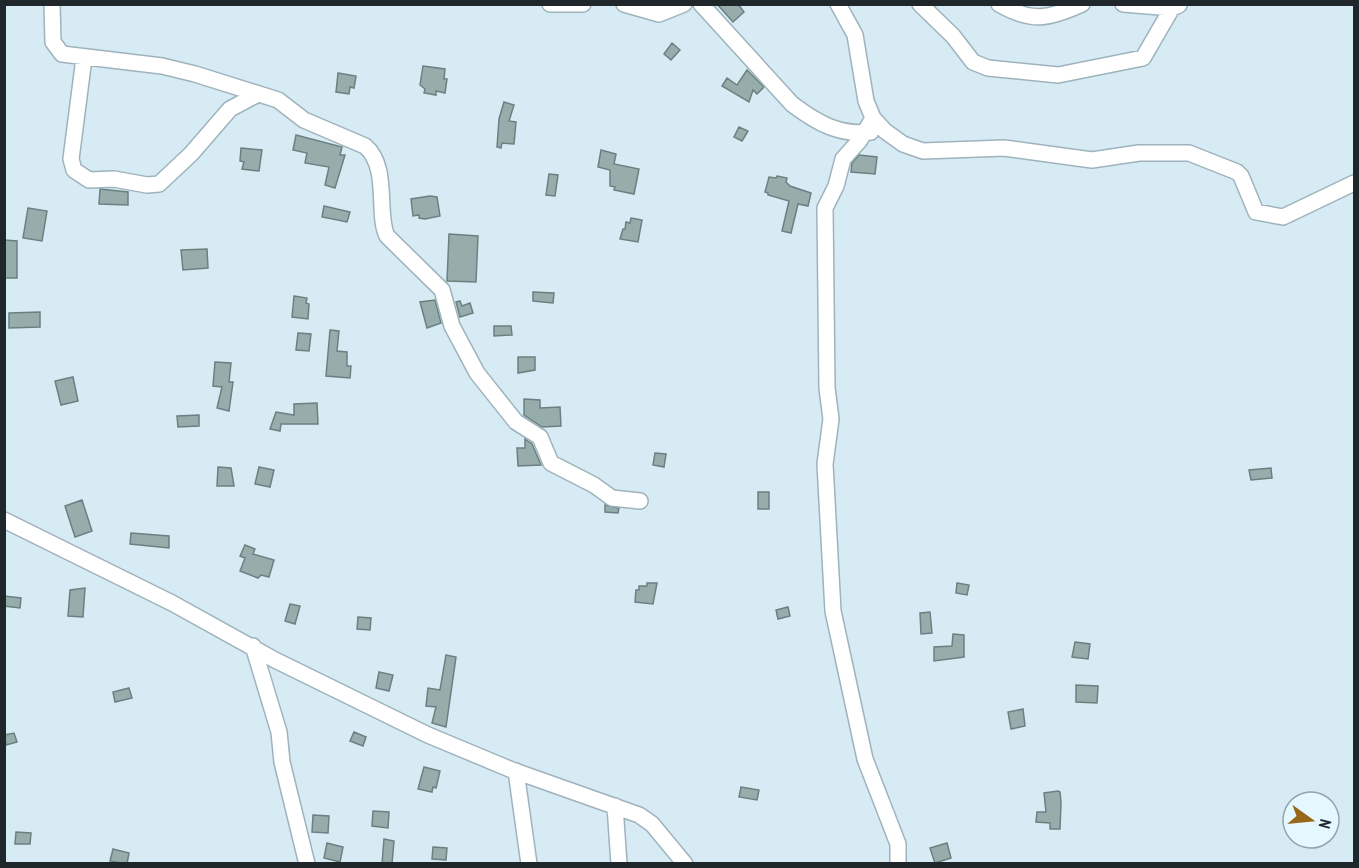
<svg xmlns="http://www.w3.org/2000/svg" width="1359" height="868" font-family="'PT Sans Narrow',sans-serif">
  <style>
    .building { fill: #96adac; stroke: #6b8181; stroke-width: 1.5 }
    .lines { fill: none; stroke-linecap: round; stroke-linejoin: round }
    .minor-casing { stroke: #9fb3bc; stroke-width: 18 }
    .minor { stroke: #fff; stroke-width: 15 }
  </style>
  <rect width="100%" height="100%" fill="#d6ebf4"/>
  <path class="building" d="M717,4h21l6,8 -11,10z
    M672,43l8,7 -9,10 -7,-6z
    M423,66l22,3 -1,10h3l-2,14 -9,-2v4l-12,-2 1,-4 -5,-4z
    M747,70l17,17 -7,7 -4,-4 -4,12 -27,-16 5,-8 10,7z
    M338,73l18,3 -2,12 -4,-1 -1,7 -13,-2z
    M504,102l10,3 -5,16 7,1 -2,22 -12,-1 -1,5 -4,-1 2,-28z
    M739,127l9,4 -6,10 -8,-4z
    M296,135l46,12 -2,8h5l-10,33 -10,-3 4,-18 -24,-4 2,-10 -14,-3z
    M241,148l21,2 -3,21 -17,-2 2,-7 -4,-1z
    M601,150l15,4 -2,10 25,5 -5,25 -20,-4 1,-3 -5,-1v-16l-12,-3z
    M859,155l18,2 -2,17 -24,-2 1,-9z
    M549,174l9,1 -3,21 -9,-1z
    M777,176l10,2 -1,4 4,4 21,7 -3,13 -10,-2 -7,29 -9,-2 7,-30 -21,-6v-2l-3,-1 4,-15 7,1z
    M100,189l28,3v13l-29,-1z
    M430,196l7,1 3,19 -15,3 -6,-1v-3l-6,1 -2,-17z
    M324,206l26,6 -3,10 -25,-5z
    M28,208l19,3 -5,30 -19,-3z
    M631,218l11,2 -4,22 -18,-3 3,-10h2l1,-7 4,1z
    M449,234l29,2 -2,46 -29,-1z
    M4,240l13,1v37h-13z
    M207,249l1,19 -25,2 -2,-20z
    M533,292l21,1 -1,10 -20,-2z
    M294,296l13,2 -1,5 3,1 -1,15 -16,-2z
    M435,300l6,23 -14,5 -7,-26z
    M460,301l2,5 8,-3 3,10 -13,4 -4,-15z
    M40,312v15l-31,1v-15z
    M494,326h17l1,9 -18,1z
    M330,330l9,1 -2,20 10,1v14h4l-1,12 -24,-2z
    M298,333l13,1 -2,17 -13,-1z
    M518,357h17v13l-17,3z
    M215,362l16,1 -2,19h4l-4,29 -12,-3 5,-21 -9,-1z
    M73,377l5,24 -17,4 -6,-24z
    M524,399l16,1v8l20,-1 1,19 -19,1 -18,-12z
    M317,403l1,21h-37l-1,7 -10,-2 6,-17 18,3v-11z
    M199,415v11l-21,1 -1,-11z
    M525,439l7,5 9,21 -23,1 -1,-18h8z
    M655,453l11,1 -2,13 -11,-2z
    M218,467l13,1 3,18h-17z
    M259,467l15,3 -4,17 -15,-3z
    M1271,468l1,10 -21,2 -2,-10z
    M758,492h11v17h-11z
    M82,500l10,31 -17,6 -10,-31z
    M605,505l14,3 -1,5 -13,-1z
    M131,533l38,3v12l-39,-4z
    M245,545l10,4 -2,5 21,6 -5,17 -8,-2 -3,3 -18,-7 5,-13 -5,-2z
    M647,583h10l-4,21 -18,-2 1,-12h3v-4h8z
    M957,583l12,2 -2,10 -11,-2z
    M85,588l-2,29 -15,-1 2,-26z
    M4,596l17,2 -1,10 -16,-2z
    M290,604l10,2 -5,18 -10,-3z
    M788,607l2,9 -12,3 -2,-9z
    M930,612l2,21 -11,1 -1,-21z
    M358,617l13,1 -1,12 -13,-1z
    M953,634l11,1v22l-30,4v-14l18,-1z
    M1075,642l15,2 -2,15 -16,-2z
    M446,655l10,2 -10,70 -14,-4 4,-16 -10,-1 2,-18 12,2z
    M379,672l14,3 -4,16 -13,-3z
    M1076,685l22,1 -1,17 -21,-1z
    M129,688l3,10 -17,4 -2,-10z
    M1023,709l2,17 -14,3 -3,-17z
    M354,732l12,5 -3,9 -13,-5z
    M14,733l3,9 -11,3 -2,-10z
    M424,767l16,4 -4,17 -3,-1 -1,5 -14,-3z
    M741,787l18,3 -2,10 -18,-3z
    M1058,791l2,1 1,10 -1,27h-10v-6l-14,-1 1,-10h9l-2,-19z
    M373,811l16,1 -1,16 -16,-2z
    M313,815l16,1 -1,17 -16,-1z
    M16,832l15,1 -1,11h-15z
    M384,839l10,2 -2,23h-10z
    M327,843l16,4 -3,15 -16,-4z
    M947,843l4,15 -16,5 -5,-15z
    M433,847l14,1 -1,12 -14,-1z
    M113,849l16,4 -2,11 -17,-3z"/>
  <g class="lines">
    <defs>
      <path id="minor" d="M52,4l1,38 9,12 100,12 33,8 83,26 26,20 61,26c25,21 11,68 22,90l55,54 10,36 25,47 39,49 24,15 11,26 43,22 18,13 28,3
        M550,4h33
        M624,4l35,10 25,-10
        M701,4l91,100c25,19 48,32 79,28
        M838,4l17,31 11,66 7,17 12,13 18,13 20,7 81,-3 88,12 47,-7h50l48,19 4,4 15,36 27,5 71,-34
        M920,4l33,32 20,26 15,6 70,7 85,-17 29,-50
        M999,4c33,19 50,15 83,0
        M1123,4l49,4 7,-3
        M84,58l-13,101 3,11 15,10 25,-1 33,6 12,-1 32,-30 39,-45 28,-15
        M873,118l-13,22 -17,19 -7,27 -11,22 2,180 4,31 -6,45 8,147 32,148 33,85v20
        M4,520l168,83 103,57 153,75 84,35 127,45 13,9 33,40
        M253,646l26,86 3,30 25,102
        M516,771l13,93
        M615,806l4,58"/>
    </defs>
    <use href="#minor" class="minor-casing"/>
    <use href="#minor" class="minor"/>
  </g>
  <rect width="1359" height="868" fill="none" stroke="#1f272a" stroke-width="12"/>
  <g transform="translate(1311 820) rotate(105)"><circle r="28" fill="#e6f8ff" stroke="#96a4aa" stroke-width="1.5"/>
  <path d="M0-4.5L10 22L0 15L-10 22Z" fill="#986819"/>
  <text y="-9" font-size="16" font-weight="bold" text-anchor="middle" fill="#1f272a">N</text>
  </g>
</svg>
